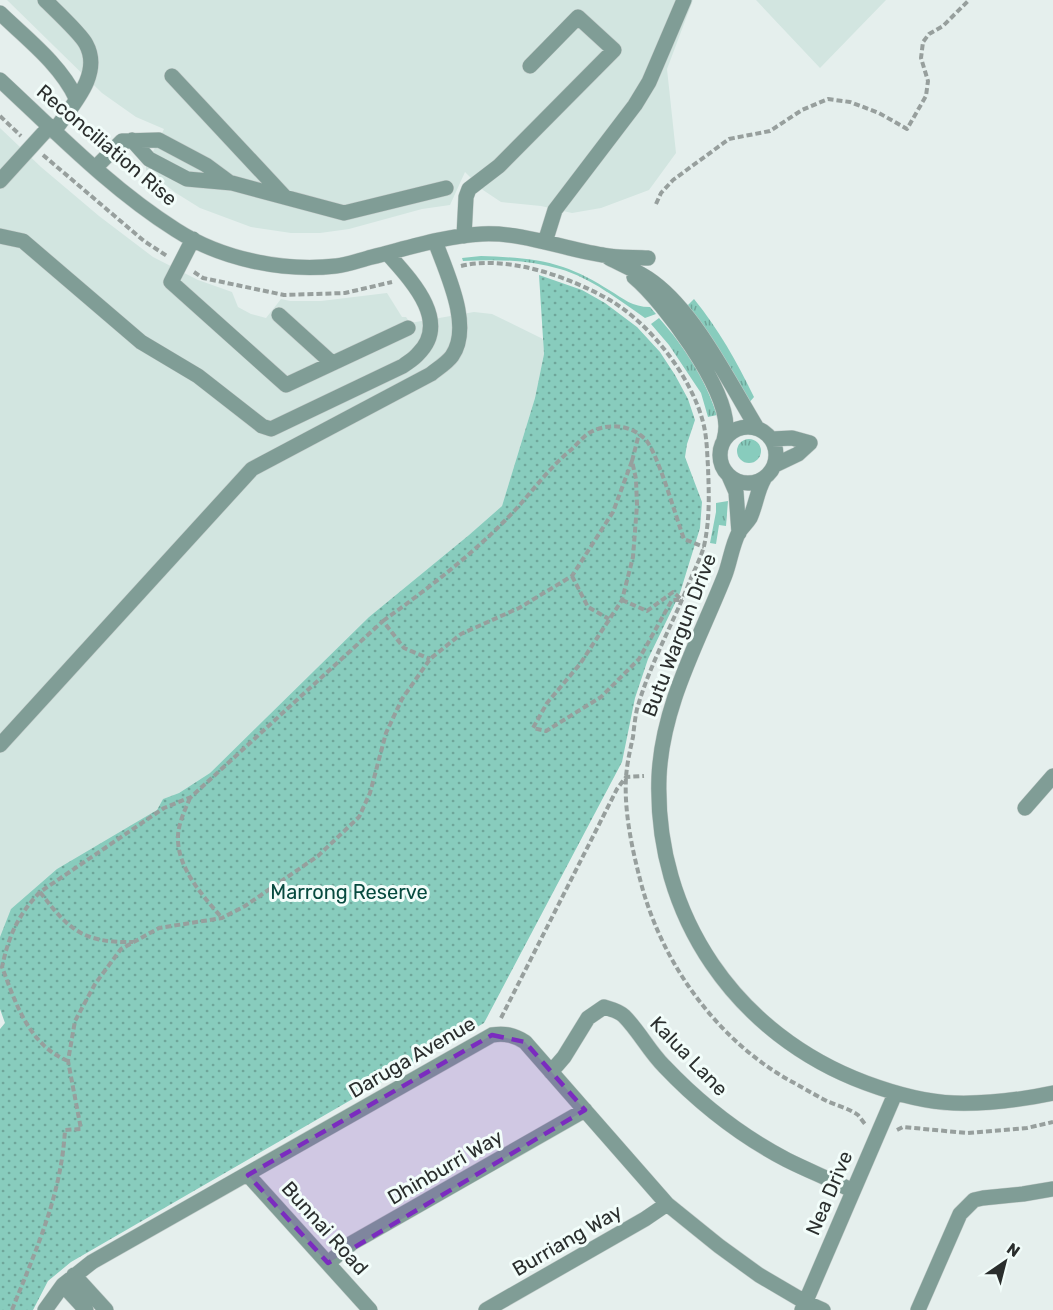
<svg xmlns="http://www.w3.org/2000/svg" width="1053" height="1310" font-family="Rubik,sans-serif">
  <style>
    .built { fill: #d2e5e0 }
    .grass { fill: url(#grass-tufts) }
    .park { fill: url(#park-dots) }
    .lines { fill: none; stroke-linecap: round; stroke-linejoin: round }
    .minor-casing { stroke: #c3ccca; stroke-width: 16 }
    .path { stroke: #979f9d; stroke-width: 4; stroke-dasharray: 6 3; stroke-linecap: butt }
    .minor { stroke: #809d96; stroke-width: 15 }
    .marked { fill: #7b2cbf; fill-opacity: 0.2; stroke: #7b2cbf; stroke-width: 4.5; stroke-dasharray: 12 8; stroke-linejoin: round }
    .labels { text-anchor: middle; stroke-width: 6; stroke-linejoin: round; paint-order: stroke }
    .street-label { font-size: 20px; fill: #2a2e2d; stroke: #f2fdfa }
    .park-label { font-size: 20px; fill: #074a3f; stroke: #f2fdfa }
  </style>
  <defs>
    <pattern id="grass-tufts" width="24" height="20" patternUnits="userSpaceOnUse" patternTransform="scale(1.5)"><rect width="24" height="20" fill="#88ccbd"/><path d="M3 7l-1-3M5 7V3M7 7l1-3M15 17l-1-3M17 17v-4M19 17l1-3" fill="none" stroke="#6fa69a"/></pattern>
    <pattern id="park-dots" width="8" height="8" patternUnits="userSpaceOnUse" patternTransform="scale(1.5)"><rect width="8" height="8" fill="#88ccbd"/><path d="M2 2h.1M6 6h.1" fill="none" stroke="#6fa69a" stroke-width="1.8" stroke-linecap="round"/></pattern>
  </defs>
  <rect width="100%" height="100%" fill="#e5efed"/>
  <path class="built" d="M7,0h686l-26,69 9,84 -27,37 -48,18 -29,5 -31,-7 -40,-4 -18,-12 -18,-18 -15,33 -28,4 -73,20 -29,4h-29l-40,-6 -51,-19 -24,-15 -30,-23v-4l18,-37 -28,-12 -34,-24z
    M756,0h130l-66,68z
    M0,128l41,39 58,49 54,41 45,23 34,12 6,15 13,7 15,4 15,-19 9,2h31l66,-8 15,24h4l4,6 64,-11 18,2 51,25 1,15 -9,44 -33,108 -33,29 -100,82 -159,156 -31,20 -16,6 -6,11 -157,127z"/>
  <path class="grass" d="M481,256c27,1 56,2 82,11 15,5 32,14 46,23 15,9 23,17 41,17l6,7 -11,4c-26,-18 -54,-40 -85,-49 -31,-9 -64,-10 -97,-8l-1,-3z
    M694,299c25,31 42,61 60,98l-6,7 -62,-97z
    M659,318c27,31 45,58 58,97l-9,2 -7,-24 -32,-48 -18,-21z
    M737 451a12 12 0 1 1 24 0a12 12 0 1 1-24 0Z
    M728,501l-2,25 -7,-1 -3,19 -6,-1 6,-31v-9z"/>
  <path class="park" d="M539,275l43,15 23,13 32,24 23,25 15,23 13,24 7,21 -8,24 -2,13 17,45 -2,26 -20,65 -32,66 -13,39 -13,64 -138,261 -413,239 -23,19 -15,29h-33v-281l5,-6 -5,-14v-72l11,-28 46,-40 100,-59 6,-11 16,-6 31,-20 159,-156 100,-82 33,-29 33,-108 9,-44z"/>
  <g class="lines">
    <defs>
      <path id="minor" d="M45,0c10,10 36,34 41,44 17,31 -15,62 -31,86
        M0,13c27,26 60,51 76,85
        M172,76l113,121
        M0,80c56,52 111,109 176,150 45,29 107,42 160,36 12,-1 24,-6 36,-9 36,-9 72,-21 110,-23 42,-2 80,15 121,21 14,3 30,2 45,3
        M132,140l17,19 38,20 45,4 112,30 102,-25
        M95,168l27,-27 37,-1 47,25 23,17
        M0,181l50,-55
        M0,236l23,5 118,101 57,34 64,50 9,3 132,-63c5,-4 11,-7 15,-12 34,-33 -9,-76 -31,-101
        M464,236l2,-39 3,-8 30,-23 115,-116 -36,-33 -48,49
        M193,239l-22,43 115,103 122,-57
        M545,242l10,-32 80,-105 14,-23 35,-82
        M609,258c15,8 31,14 44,24 43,32 76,100 104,146
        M634,277c31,26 91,109 92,149 0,5 -1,10 -2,14
        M279,315l53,48
        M720 455a28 28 0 1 1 56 0a28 28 0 1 1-56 0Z
        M772,439l20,-1 18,5
        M775,465l23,-11 12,-11
        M729,476l7,16 3,41
        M764,479c-7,12 -8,26 -14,39 -3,5 -8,9 -11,14 -7,13 -9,30 -14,43 -26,66 -63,130 -66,202 -5,139 78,258 207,306 27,10 58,19 88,20 34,1 66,-3 99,-10
        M0,745l252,-276 179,-95c6,-5 16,-11 21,-18 21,-30 -6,-84 -17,-115
        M1025,808l28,-32
        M551,1072l13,-15 24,-39 16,-11c7,2 15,4 20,9 15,15 25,35 40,50 36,38 77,70 123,94 22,11 45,20 66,31
        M248,1175l122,135
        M328,1263l24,-20 233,-133
        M74,1275l32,35
        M63,1285l23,25
        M45,1310l18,-25 29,-23 400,-227c13,-2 22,0 33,7l142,162 52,42 40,29 46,27 18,8
        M486,1310l159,-91 22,-15
        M802,1310l93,-216
        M918,1310l42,-96 14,-14 9,-2 40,-4 30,-5"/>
    </defs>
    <use href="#minor" class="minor-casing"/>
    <path class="path" d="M0,116l21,20
      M43,155l101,86 23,15
      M656,204l5,-11 12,-13 56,-41 41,-8 32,-21 26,-11 22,3 29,11 28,16 19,-33 2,-15 -7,-23 2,-16 6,-8 14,-8 26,-26
      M461,266c46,-11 106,10 147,33 41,23 83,77 95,123 4,15 4,30 5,45 1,27 2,52 -4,79 -3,11 -8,21 -13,32 -17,44 -41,85 -54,131 -2,9 -3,19 -4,28 -3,13 -6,27 -7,40 -2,35 6,72 15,106 21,80 75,155 146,196 13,7 26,15 40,22 9,4 23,8 31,14 1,1 6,8 7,9
      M194,272l9,6 81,17 61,-2 47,-11
      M632,461l7,-27
      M572,576l16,31 21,12
      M622,600l25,11 26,-19 9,8
      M383,621c47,-34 93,-69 133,-112 19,-21 34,-42 56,-60 5,-5 11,-12 17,-16 17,-10 40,-9 55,5 13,11 32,80 40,101l20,8
      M190,798c-5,12 -12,26 -12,39 -1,31 25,59 44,81
      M40,892c29,38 43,51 93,50
      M501,1018l116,-229 9,-12 18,-1
      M68,1061c-39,-16 -52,-57 -66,-94 7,-32 16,-52 38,-75l124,-84 27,-11 192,-176 21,27 26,11
      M897,1130l6,-3 64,6 60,-5 26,-6
      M12,1310c24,-61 49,-113 53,-180l16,-1 -13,-68 7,-40 20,-37 26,-35 38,-21 63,-10 23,-12 73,-50 41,-39 11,-24 16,-60 16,-34 28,-40 31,-25 58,-26 53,-32 41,-64 19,-51 4,18 1,26 -4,52 -11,43 -42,64 -33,39 -14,25 13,3 55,-34 38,-38 33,-59h11"/>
    <use href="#minor" class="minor"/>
  </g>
  <path class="marked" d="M492,1035l33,7 60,68 -257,153 -80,-88z"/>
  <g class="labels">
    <g class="street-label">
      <text transform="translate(107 145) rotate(40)" y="7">Reconciliation Rise</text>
      <text transform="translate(679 635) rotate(-69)" y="7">Butu Wargun Drive</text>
      <text transform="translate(689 1056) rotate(46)" y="7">Kalua Lane</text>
      <text transform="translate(412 1057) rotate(-30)" y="7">Daruga Avenue</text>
      <text transform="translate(445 1167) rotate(-30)" y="7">Dhinburri Way</text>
      <text transform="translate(829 1193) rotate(-67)" y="7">Nea Drive</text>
      <text transform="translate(325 1228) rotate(48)" y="7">Bunnai Road</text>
      <text transform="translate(567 1240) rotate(-30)" y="7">Burriang Way</text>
    </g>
    <g class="park-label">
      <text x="349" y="899">Marrong Reserve</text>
    </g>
  </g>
  <g transform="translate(1005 1262) rotate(35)" stroke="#f2fdfa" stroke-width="4.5" paint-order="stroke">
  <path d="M0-4.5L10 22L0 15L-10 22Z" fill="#2a2e2d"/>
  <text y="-9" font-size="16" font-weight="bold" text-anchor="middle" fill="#2a2e2d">N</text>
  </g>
</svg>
